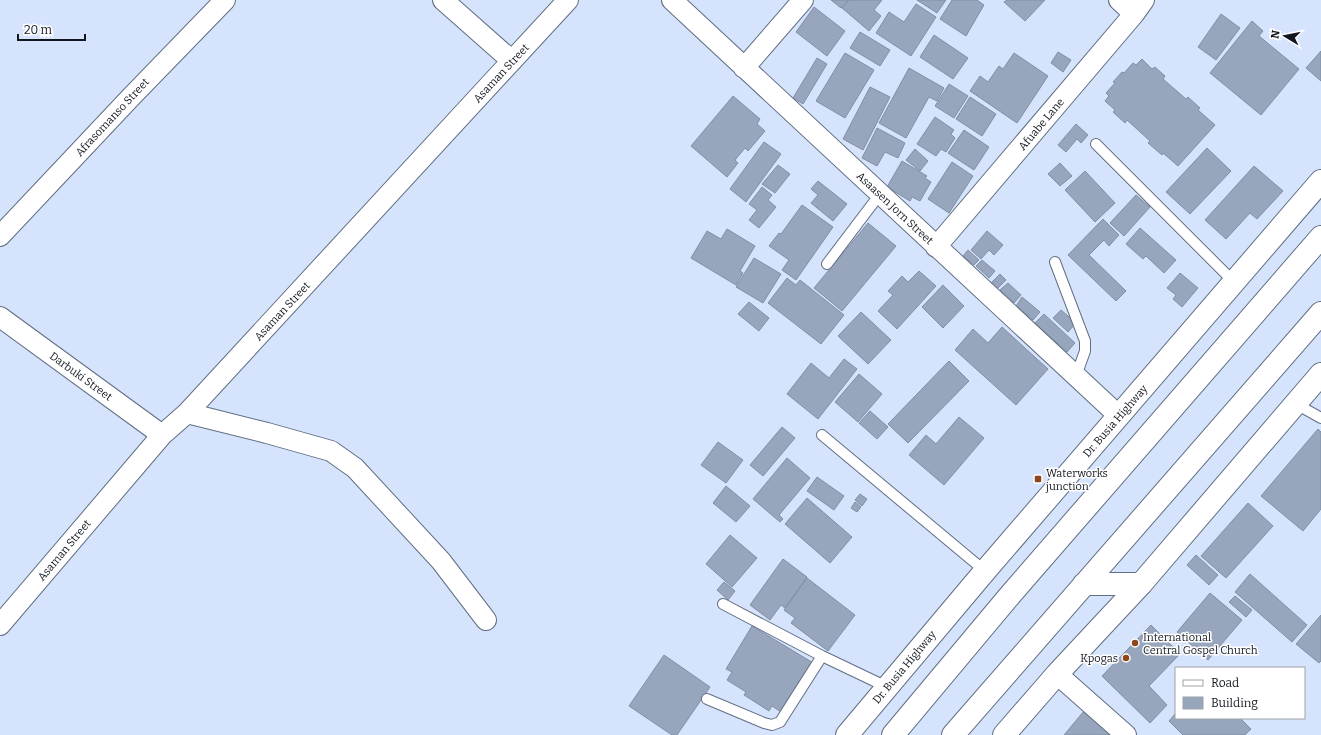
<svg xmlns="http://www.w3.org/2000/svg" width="1321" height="735" font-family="Bitter,serif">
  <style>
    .building { fill: #97a6bc; stroke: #818fa5 }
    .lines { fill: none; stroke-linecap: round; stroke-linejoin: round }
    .service-casing { stroke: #616e83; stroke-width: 12 }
    .minor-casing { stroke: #616e83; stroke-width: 22 }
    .tertiary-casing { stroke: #616e83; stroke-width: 24 }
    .trunk-casing { stroke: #616e83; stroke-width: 24 }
    .service { stroke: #fff; stroke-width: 10 }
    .minor { stroke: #fff; stroke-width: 20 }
    .tertiary { stroke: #fff; stroke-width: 22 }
    .trunk { stroke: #fff; stroke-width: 22 }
    .poi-dot { fill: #8c471c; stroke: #fff; stroke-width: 1.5 }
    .labels { text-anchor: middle; stroke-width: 3; stroke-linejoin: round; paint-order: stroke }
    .street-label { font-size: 11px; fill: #12171f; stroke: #fff }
    .poi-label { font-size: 11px; fill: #12171f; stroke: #fff; text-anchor: start }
  </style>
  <rect width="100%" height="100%" fill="#d5e4fc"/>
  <path class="building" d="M831,0h17l-7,8z
    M849,0h33l-8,10 7,6 -12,15 -27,-23z
    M917,0h29l-9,13z
    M952,0h25l7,5 -18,31 -26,-17z
    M1007,0h38l-20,21 -21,-19z
    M916,4l20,13 -25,39 -35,-23 13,-21 15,10z
    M814,7l31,24 -18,25 -31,-24z
    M1221,14l19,14 -24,32 -18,-13z
    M1252,21l11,10 -4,5 40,33 -38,46 -51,-42z
    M860,32l30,18 -10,16 -30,-18z
    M934,35l34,23 -15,21 -33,-22z
    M1321,51v30l-15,-13z
    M1058,52l13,8 -8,12 -12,-9z
    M845,53l29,17 -29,48 -29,-17z
    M1014,53l34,23 -31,47 -47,-32 10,-15 8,6 11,-16 4,3z
    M817,58l10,6 -24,40 -10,-6z
    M1142,59l10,10 3,-2 10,9 -2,3 23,20 2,-2 12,11 -2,2 17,15 -37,41 -15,-13 -1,2 -14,-12 2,-2 -23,-21 -2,3 -12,-11 2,-2 -10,-9 4,-5 -3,-3 9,-10 -2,-1 9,-10 2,1 9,-10 3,2z
    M909,68l35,20 -7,13 -8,-4 -23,41 -27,-15z
    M949,84l19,12 -14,22 -19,-12z
    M870,87l20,10 -27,53 -20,-11z
    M733,96l27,23 -3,5 8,7 -17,20 -3,-3 -10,12 3,3 -11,14 -36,-31z
    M970,97l26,17 -14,22 -26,-17z
    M935,117l19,13 -3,4 4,4 -9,14 -5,-3 -5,7 -19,-12z
    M1076,124l12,11 -7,8 -4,-4 -11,13 -8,-7z
    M877,128l28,15 -7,15 -13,-6 -8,14 -15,-8z
    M964,130l25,17 -15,23 -26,-17z
    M764,142l17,12 -35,48 -16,-13z
    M1207,148l24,23 -41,43 -24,-22z
    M915,149l13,12 -8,10 -14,-11z
    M902,161l25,15 -2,2 6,4 -11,19 -8,-4 -2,4 -23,-14z
    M952,162l21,14 -24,37 -21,-14z
    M1060,163l12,13 -12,10 -12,-12z
    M778,165l12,9 -15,19 -13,-9z
    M1254,166l29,25 -26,28 -7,-6 -24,26 -21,-19z
    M1085,171l30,32 -20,19 -30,-32z
    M818,181l29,23 -14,17 -22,-18 7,-8 -7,-6z
    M762,187l10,8 -4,5 8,7 -17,21 -10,-8 8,-10 -8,-6z
    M1136,195l14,12 -26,29 -14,-13z
    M802,205l31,22 -37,53 -14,-10 7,-10 -20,-14 10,-13 2,1z
    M1103,219l16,16 -10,11 -5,-6 -15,15 37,36 -10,10 -48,-46z
    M868,223l28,23 -54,65 -28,-23z
    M1140,228l36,32 -12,13 -18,-17 -3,3 -17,-15z
    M727,229l28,17 -15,25 3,2 -7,12 -45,-27 16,-27 14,8z
    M987,231l16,14 -9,10 -5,-5 -8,9 -10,-9z
    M968,250l11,10 -5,5 -11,-9z
    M754,258l27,16 -18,29 -27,-16z
    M982,260l13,11 -6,7 -13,-12z
    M919,271l17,15 -39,43 -19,-18 15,-16 -5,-4 14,-15 6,6z
    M1180,273l18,15 -16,19 -9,-8 3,-4 -9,-7z
    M1000,274l6,6 -9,9 -6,-6z
    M787,278l9,7 4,-5 44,35 -23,29 -53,-41z
    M1008,283l13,12 -7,8 -14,-13z
    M943,285l21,21 -21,22 -21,-21z
    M1022,297l18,15 -7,8 -17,-14z
    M749,302l20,16 -10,13 -21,-17z
    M1061,310l15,13 -8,9 -15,-14z
    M861,312l30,28 -23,24 -30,-28z
    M1044,314l31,29 -8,9 -32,-29z
    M1002,327l46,42 -32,36 -61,-55 18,-21 15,14z
    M844,359l13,10 -39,50 -31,-25 24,-31 18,15z
    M949,361l20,20 -61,62 -20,-19z
    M859,374l23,20 -24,28 -23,-20z
    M870,411l18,16 -11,12 -18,-16z
    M959,417l25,21 -40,47 -35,-30 17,-20 10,9z
    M782,427l13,11 -32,38 -13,-11z
    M1318,429l3,3v77l-18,22 -42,-35z
    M718,442l25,18 -17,23 -25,-18z
    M787,458l23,20 -31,37 4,4 -3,3 -27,-23z
    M817,477l27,19 -10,14 -27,-19z
    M726,486l24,20 -14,16 -23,-19z
    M860,494l7,5 -5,7 -7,-6z
    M807,498l45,39 -22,26 -45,-39z
    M855,502l6,5 -4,5 -6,-4z
    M1248,503l25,23 -47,52 -25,-22z
    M730,535l27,23 -25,29 -26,-23z
    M1196,555l22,20 -9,10 -22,-20z
    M783,559l24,18 -22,31 -4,-3 -11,15 -20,-15z
    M1250,574l57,51 -15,17 -57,-50z
    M807,578l48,37 -27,36 -37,-28 4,-5 -11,-8z
    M724,582l11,9 -7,9 -11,-10z
    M1210,593l32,27 -34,40 -31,-28z
    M1235,596l17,14 -6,7 -17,-15z
    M1321,615v46l-2,2 -23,-19z
    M1151,625l29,29 -31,32 18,19 -17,18 -48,-47z
    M752,626l63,38 -31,50 -12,-8 -3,5 -25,-16 2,-3 -19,-12 5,-8 -6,-3z
    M664,655l46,32 -33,48h-5l-43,-29z
    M1084,711l27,24h-47z
    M1176,713v5h64l11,11 -6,6h-62l-14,-14z"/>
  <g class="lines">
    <defs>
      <path id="service" d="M1096,144l138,138
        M1055,262l30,79v10l-9,25
        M827,264l53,-70
        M1296,404l25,14
        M822,435l163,136
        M723,604l99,52 65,31
        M707,699l57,24 8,2 8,-3 42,-66"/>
      <path id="minor" d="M443,0l69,61
        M672,0l447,416
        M1119,0l15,14
        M744,68l59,-68
        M0,236l131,-139 94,-97
        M936,247l198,-233 10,-14
        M0,317l162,118
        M187,413l80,20 64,18 24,17 86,93 45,59
        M0,625l162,-190 25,-22 381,-413
        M1057,674l69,61"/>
      <path id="tertiary" d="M847,735l138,-164 336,-390
        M1004,735l53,-61 84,-90 180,-210"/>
      <path id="trunk" d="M1084,584h57
        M893,735l118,-141 310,-357
        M953,735l368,-422"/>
    </defs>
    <use href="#service" class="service-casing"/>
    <use href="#minor" class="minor-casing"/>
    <use href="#tertiary" class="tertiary-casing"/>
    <use href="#trunk" class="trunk-casing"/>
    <use href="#service" class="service"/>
    <use href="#minor" class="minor"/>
    <use href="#tertiary" class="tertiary"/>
    <use href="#trunk" class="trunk"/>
  </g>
  <g class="poi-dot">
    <rect x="1034" y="475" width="8" height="8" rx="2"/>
    <circle cx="1135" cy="643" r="4"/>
    <circle cx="1126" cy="658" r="4"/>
  </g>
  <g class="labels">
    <g class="street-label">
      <text transform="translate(501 73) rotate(-47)" y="4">Asaman Street</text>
      <text transform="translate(112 117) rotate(-47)" y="4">Afrasomanso Street</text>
      <text transform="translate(1041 124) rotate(-50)" y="4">Afuabe Lane</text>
      <text transform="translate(895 208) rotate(43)" y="4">Asaasen Jorn Street</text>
      <text transform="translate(282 311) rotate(-47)" y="4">Asaman Street</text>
      <text transform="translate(81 376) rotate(36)" y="4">Darbuki Street</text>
      <text transform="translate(1115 421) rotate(-49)" y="4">Dr. Busia Highway</text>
      <text transform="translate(64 550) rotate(-50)" y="4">Asaman Street</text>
      <text transform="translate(904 667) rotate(-50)" y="4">Dr. Busia Highway</text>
    </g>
    <g class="poi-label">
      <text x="1046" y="477">Waterworks<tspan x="1046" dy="13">junction</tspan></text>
      <text x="1143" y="641">International<tspan x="1143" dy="13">Central Gospel Church</tspan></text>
      <text x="1118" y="662" text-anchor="end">Kpogas</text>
    </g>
  </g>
  <rect x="1175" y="667" width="130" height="52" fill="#ffffff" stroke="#a0a2a5"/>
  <rect x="1183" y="680" width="20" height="6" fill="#ffffff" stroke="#a0a2a5"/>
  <text x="1211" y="687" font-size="12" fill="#12171f">Road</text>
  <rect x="1183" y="697" width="20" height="12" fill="#97a6bc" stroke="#a0a2a5"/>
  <text x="1211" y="707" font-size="12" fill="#12171f">Building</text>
  <g transform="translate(1285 36) rotate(280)" stroke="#ffffff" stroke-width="3" paint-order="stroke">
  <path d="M0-3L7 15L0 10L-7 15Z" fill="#12171f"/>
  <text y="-6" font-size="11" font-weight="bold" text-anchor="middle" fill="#12171f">N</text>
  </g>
  <path d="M18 34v6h67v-6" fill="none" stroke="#12171f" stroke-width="2"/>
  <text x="24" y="34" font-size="12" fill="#12171f" stroke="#ffffff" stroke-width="3" paint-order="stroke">20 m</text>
</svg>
